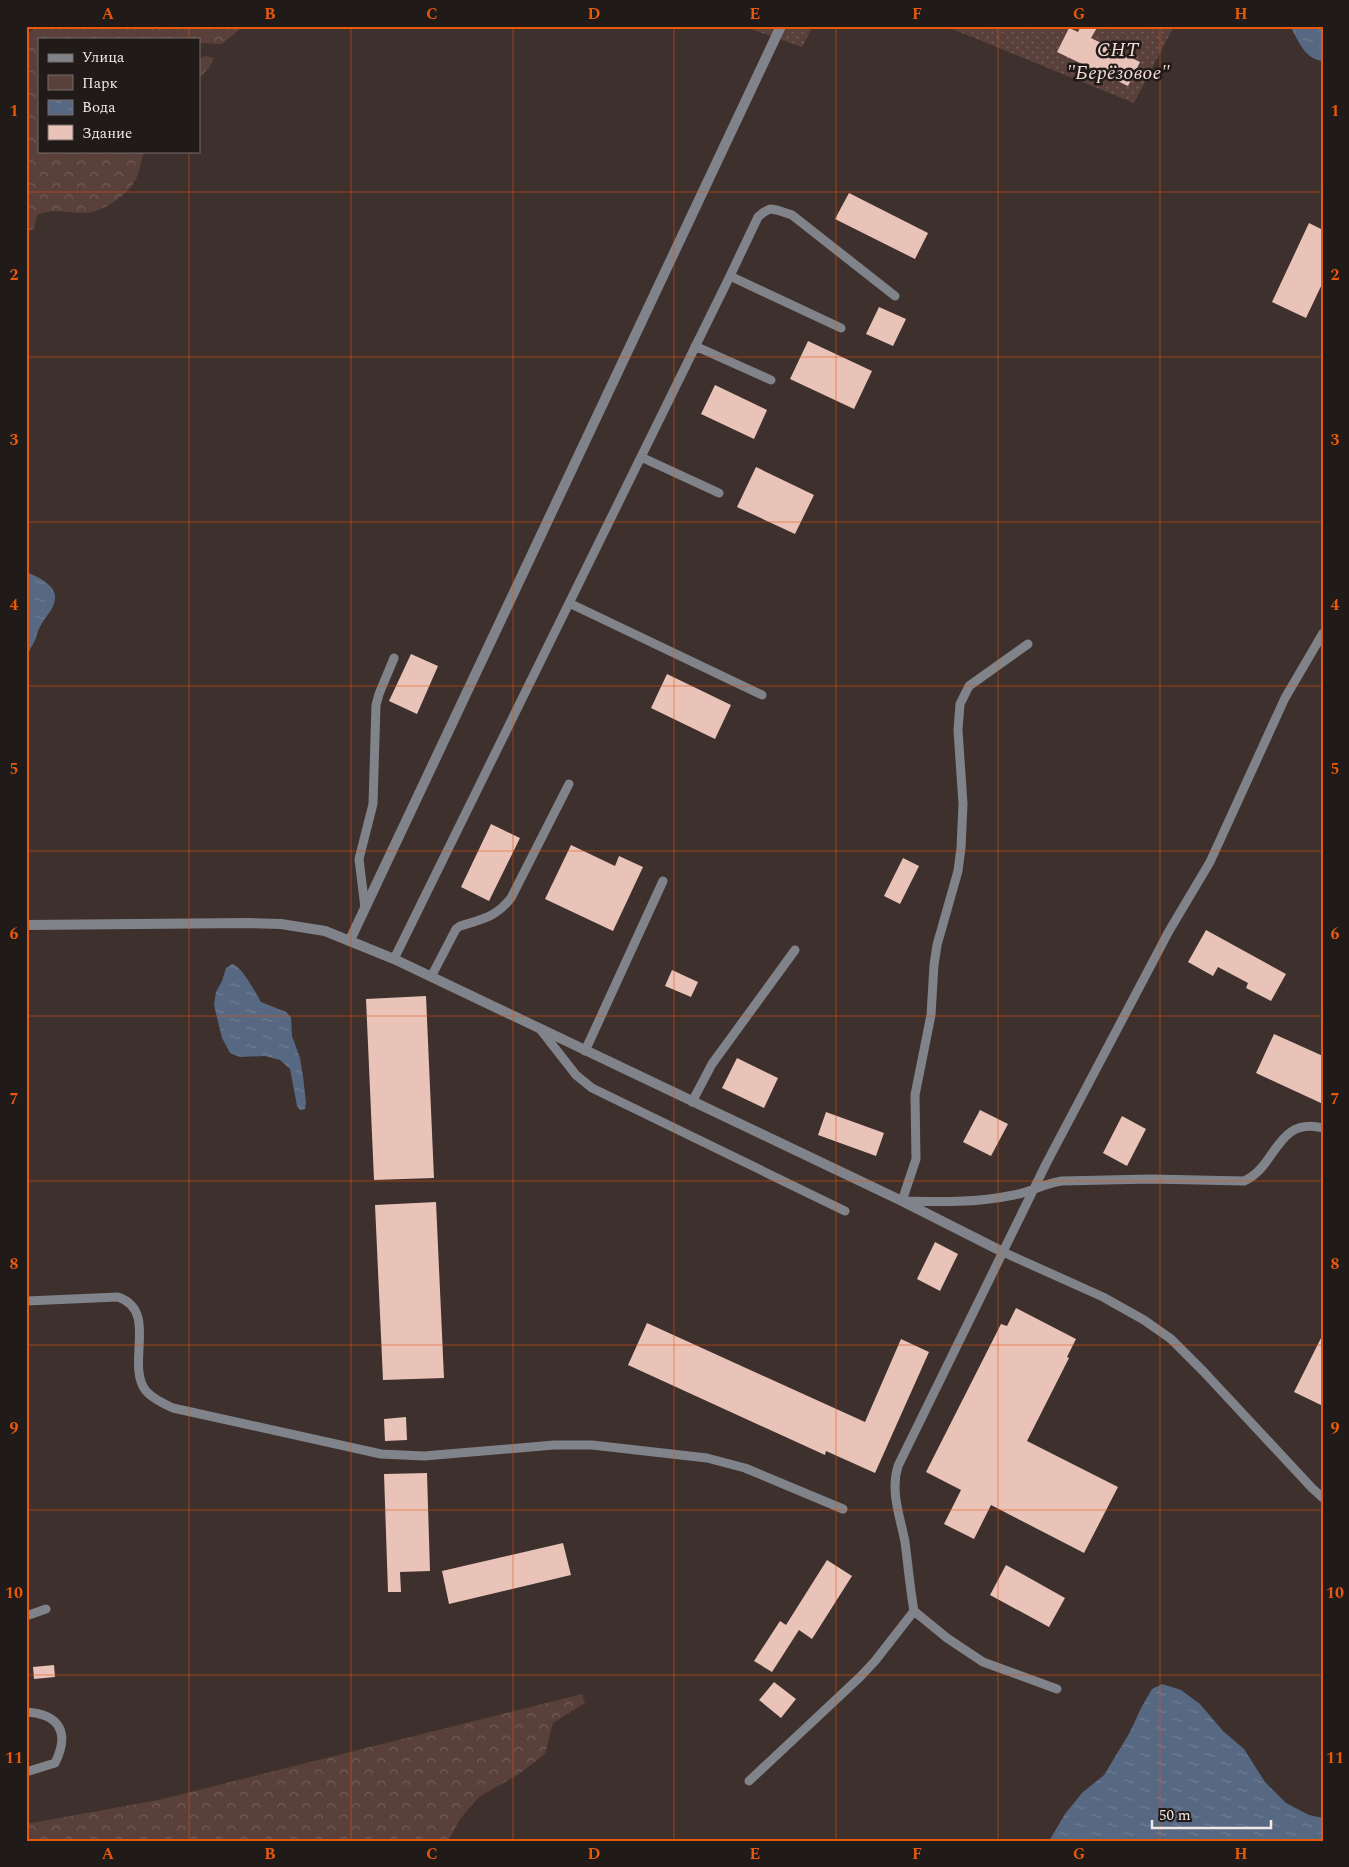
<svg xmlns="http://www.w3.org/2000/svg" width="1349" height="1867" font-family="Spectral,serif">
  <style>
    .green { fill: url(#green-dots) }
    .forest { fill: url(#forest-crowns) }
    .water { fill: url(#water-ripples) }
    .building { fill: #e9c2b8 }
    .lines { fill: none; stroke-linecap: round; stroke-linejoin: round }
    .service { stroke: #80848a; stroke-width: 9 }
    .minor { stroke: #80848a; stroke-width: 10 }
    .grid { fill: none; stroke: #e8590c; stroke-width: 1; stroke-opacity: 0.55 }
    .labels { text-anchor: middle; stroke-width: 5; stroke-linejoin: round; paint-order: stroke }
    .park-label { font-size: 20px; font-style: italic; fill: #f6dcd5; stroke: #201a18 }
    .neatline { fill: none; stroke: #e8590c; stroke-width: 2 }
    .grid-label { font-size: 16px; text-anchor: middle; font-weight: bold; fill: #e8590c }
  </style>
  <defs>
    <pattern id="green-dots" width="8" height="8" patternUnits="userSpaceOnUse" patternTransform="scale(1.25)"><rect width="8" height="8" fill="#5a403a"/><path d="M2 2h.1M6 6h.1" fill="none" stroke="#725c56" stroke-width="1.8" stroke-linecap="round"/></pattern>
    <pattern id="forest-crowns" width="20" height="18" patternUnits="userSpaceOnUse" patternTransform="scale(1.25)"><rect width="20" height="18" fill="#5a403a"/><path d="M2 6a3 3 0 1 1 6 0M12 15a3 3 0 1 1 6 0" fill="none" stroke="#725c56"/></pattern>
    <pattern id="water-ripples" width="26" height="14" patternUnits="userSpaceOnUse" patternTransform="scale(1.25)"><rect width="26" height="14" fill="#576882"/><path d="M2 4q2-2 4 0t4 0M15 11q2-2 4 0t4 0" fill="none" stroke="#707e94"/></pattern>
  </defs>
  <rect width="100%" height="100%" fill="#3e302c"/>
  <path class="green" d="M742,26h71l-11,21z
    M945,26h229l-40,77z"/>
  <path class="forest" d="M37,26h207l-22,18 -23,-1v-4l-19,-1 -141,1v112h106c-5,11 -5,23 -12,33 -8,13 -34,30 -49,29 -18,0 -30,-5 -47,2l-3,14 -7,2 -1,-196z
    M206,56l8,2 -5,10 -10,10v-19z
    M582,1694l3,9 -32,20 -8,31 -26,20 -40,23 -19,22 -12,22h-422v-17l132,-24z"/>
  <path class="water" d="M1290,26h33v35c-19,-2 -24,-20 -33,-35z
    M26,572c9,3 25,11 28,20 5,13 -9,24 -14,35 -2,3 -3,7 -4,11 -4,9 -9,14 -10,25z
    M232,964c9,1 24,29 29,38l25,10 5,5 1,19 8,22 3,18 3,27 -1,6 -5,1 -3,-4 -7,-37 -10,-9 -15,-4 -25,1 -10,-4 -8,-15 -8,-33 2,-13 6,-11 4,-13z
    M1162,1684l19,6 19,14 23,27 21,18 21,33 21,21 23,12 14,3v23h-274l16,-27 17,-21 22,-18 26,-43 11,-24 11,-19z"/>
  <path class="building" d="M1081,26h17l-7,12 49,24 -12,24 -71,-34 12,-24 9,4z
    M849,193l79,40 -13,26 -80,-40z
    M1309,223l14,7v52l-17,36 -34,-16z
    M879,307l27,12 -13,27 -27,-12z
    M808,341l64,30 -18,38 -64,-30z
    M715,385l52,25 -13,29 -53,-25z
    M756,467l58,28 -19,39 -58,-27z
    M411,654l27,12 -21,48 -28,-13z
    M667,674l64,31 -16,34 -64,-31z
    M491,824l29,14 -31,63 -28,-14z
    M571,845l44,21 4,-10 24,11 -30,64 -68,-32z
    M903,858l16,8 -19,38 -16,-8z
    M1206,930l80,44 -15,27 -25,-13 2,-5 -30,-16 -5,9 -25,-14z
    M672,970l26,12 -7,15 -26,-11z
    M426,996l8,182 -60,2 -8,-181z
    M1274,1034l49,22v48l-67,-31z
    M737,1058l41,20 -14,30 -42,-20z
    M980,1110l28,14 -17,32 -28,-14z
    M826,1112l58,21 -8,23 -58,-21z
    M1122,1116l24,13 -19,37 -24,-13z
    M436,1202l8,176 -61,2 -8,-175z
    M935,1242l23,12 -18,37 -23,-12z
    M1016,1308l60,31 -9,18 2,1 -42,83 91,46 -34,66 -93,-48 -17,34 -30,-15 17,-34 -35,-18 75,-148 6,2z
    M647,1323l218,99 36,-83 28,13 -54,121 -49,-22 -1,4 -197,-90z
    M1323,1334v72l-29,-14z
    M406,1417l1,23 -22,1 -1,-22z
    M427,1473l3,98 -30,1 1,20h-13l-4,-118z
    M563,1543l8,32 -122,29 -7,-33z
    M827,1560l25,16 -40,63 -13,-9 -27,42 -18,-11 26,-40 6,4z
    M1006,1565l59,33 -16,29 -59,-32z
    M54,1665l1,12 -21,2 -1,-12z
    M774,1682l22,17 -15,19 -22,-18z"/>
  <g class="lines">
    <path class="service" d="M730,276l28,-59 6,-5 6,-3 7,1 15,5 103,81
      M695,346l76,34
      M641,457l78,36
      M569,603l193,92
      M1028,644l-59,42 -9,18 -2,26 5,74 -2,44 -3,23 -21,74 -3,20 -3,50 -16,80 1,64 -14,42c39,1 73,2 112,-6 17,-3 31,-12 48,-14l89,-2 93,2c33,-14 32,-65 79,-53
      M365,908l-6,-49 14,-55 3,-99 3,-11 15,-36
      M394,959l336,-683 111,52
      M431,977l25,-48 4,-3c23,-7 36,-9 51,-28l58,-114
      M540,1029l36,46 16,13 253,123
      M585,1051l78,-170
      M692,1102l20,-38 83,-114
      M1003,1252l100,45 41,23 27,19 32,32 109,117 11,10
      M26,1301l92,-4c41,14 7,67 28,94 7,8 18,13 27,17l208,46 43,2 130,-11h38l115,13 38,10 98,41
      M914,1611l33,27 36,24 74,27
      M26,1616l20,-7
      M26,1712c34,2 44,21 29,51l-29,9
      M749,1781l111,-104 15,-16 39,-50c-4,-23 -6,-46 -9,-69 -5,-26 -15,-50 -7,-76l148,-302 123,-233 41,-69 75,-164 38,-65"/>
    <path class="minor" d="M26,925l222,-2 33,1 44,7 69,28 508,242 101,51
      M350,940l431,-914"/>
  </g>
  <path class="grid" d="M189,26v13M351,26v1815M513,26v1815M674,26v1815M836,26v1815M998,26v1815M1160,26v1815M189,151v1690M26,192h1297M26,357h1297M26,522h1297M26,686h1297M26,851h1297M26,1016h1297M26,1181h1297M26,1345h1297M26,1510h1297M26,1675h1297"/>
  <g class="labels">
    <g class="park-label">
      <text x="1118" y="56">СНТ<tspan x="1118" dy="23">"Берёзовое"</tspan></text>
    </g>
  </g>
  <rect width="1349" height="1867" fill="none" stroke="#201a18" stroke-width="55"/>
  <rect x="38" y="38" width="162" height="115" fill="#201a18" stroke="#746c6a"/>
  <rect x="48" y="54" width="25" height="8" fill="#80848a" stroke="#746c6a"/>
  <text x="82" y="62" font-size="15" fill="#f2e8e6">Улица</text>
  <rect x="48" y="75" width="25" height="15" fill="#5a403a" stroke="#746c6a"/>
  <text x="82" y="88" font-size="15" fill="#f2e8e6">Парк</text>
  <rect x="48" y="100" width="25" height="15" fill="url(#water-ripples)" stroke="#746c6a"/>
  <text x="82" y="112" font-size="15" fill="#f2e8e6">Вода</text>
  <rect x="48" y="125" width="25" height="15" fill="#e9c2b8" stroke="#746c6a"/>
  <text x="82" y="138" font-size="15" fill="#f2e8e6">Здание</text>
  <path d="M1152 1820v8h119v-8" fill="none" stroke="#f2e8e6" stroke-width="2.5"/>
  <text x="1159" y="1820" font-size="15" fill="#f2e8e6" stroke="#201a18" stroke-width="4" paint-order="stroke">50 m</text>
  <rect x="28" y="28" width="1294" height="1812" class="neatline"/>
  <g class="grid-label">
    <text x="108" y="19">A</text>
    <text x="270" y="19">B</text>
    <text x="432" y="19">C</text>
    <text x="594" y="19">D</text>
    <text x="755" y="19">E</text>
    <text x="917" y="19">F</text>
    <text x="1079" y="19">G</text>
    <text x="1241" y="19">H</text>
    <text x="14" y="116">1</text>
    <text x="1335" y="116">1</text>
    <text x="14" y="280">2</text>
    <text x="1335" y="280">2</text>
    <text x="14" y="445">3</text>
    <text x="1335" y="445">3</text>
    <text x="14" y="610">4</text>
    <text x="1335" y="610">4</text>
    <text x="14" y="774">5</text>
    <text x="1335" y="774">5</text>
    <text x="14" y="939">6</text>
    <text x="1335" y="939">6</text>
    <text x="14" y="1104">7</text>
    <text x="1335" y="1104">7</text>
    <text x="14" y="1269">8</text>
    <text x="1335" y="1269">8</text>
    <text x="14" y="1433">9</text>
    <text x="1335" y="1433">9</text>
    <text x="14" y="1598">10</text>
    <text x="1335" y="1598">10</text>
    <text x="14" y="1763">11</text>
    <text x="1335" y="1763">11</text>
    <text x="108" y="1859">A</text>
    <text x="270" y="1859">B</text>
    <text x="432" y="1859">C</text>
    <text x="594" y="1859">D</text>
    <text x="755" y="1859">E</text>
    <text x="917" y="1859">F</text>
    <text x="1079" y="1859">G</text>
    <text x="1241" y="1859">H</text>
  </g>
</svg>
